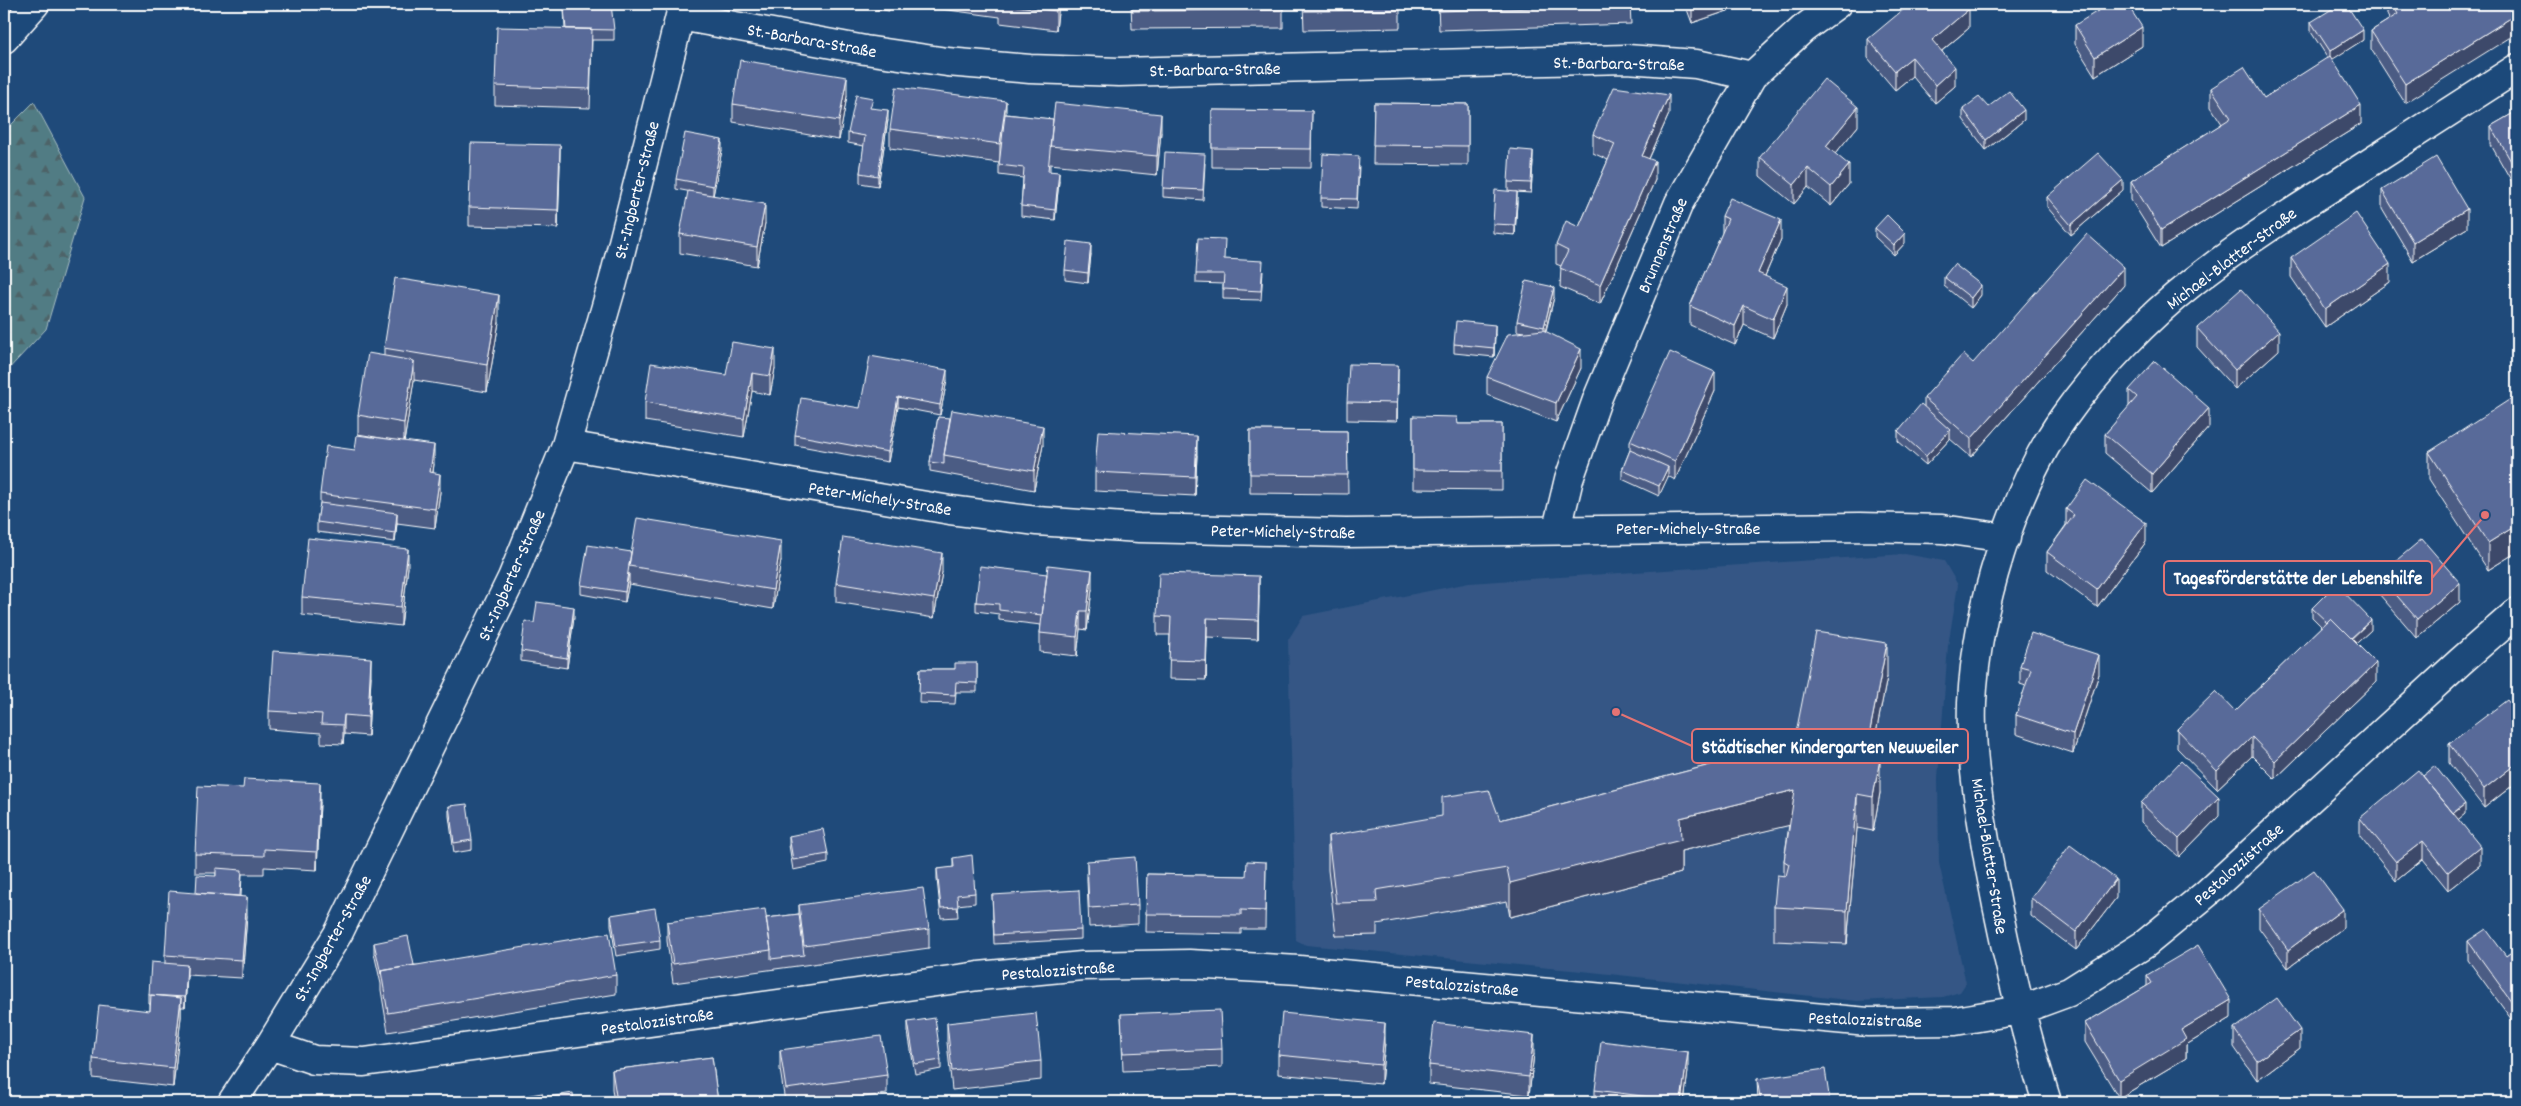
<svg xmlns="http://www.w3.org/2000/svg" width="2521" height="1106" font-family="Dekko,sans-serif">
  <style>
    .built { fill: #345785 }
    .forest { fill: url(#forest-firs); stroke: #a8bec2 }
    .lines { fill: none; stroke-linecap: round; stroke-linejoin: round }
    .minor-casing { stroke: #fff; stroke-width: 31 }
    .secondary-casing { stroke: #fff; stroke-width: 31 }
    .minor { stroke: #1f4a7a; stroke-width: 28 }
    .secondary { stroke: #1f4a7a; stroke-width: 28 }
    .wall { fill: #4c5b84; stroke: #fff }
    .shaded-wall { fill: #3e4a6b; stroke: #fff }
    .building { fill: #586a99; stroke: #fff }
    .labels { text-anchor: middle; stroke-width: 4.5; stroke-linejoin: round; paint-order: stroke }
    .street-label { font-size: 18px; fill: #fff; stroke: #1f4a7a }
    .leader { fill: none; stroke: #e47373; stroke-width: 2 }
    .callout-dot { fill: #e47373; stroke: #1f4a7a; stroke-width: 2 }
    .callout { fill: #1f4a7a; stroke: #e47373; stroke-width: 2 }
    .callout-label { font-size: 19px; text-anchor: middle; font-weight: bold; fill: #fff }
  </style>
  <defs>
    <pattern id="forest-firs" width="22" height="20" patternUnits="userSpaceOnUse" patternTransform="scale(1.25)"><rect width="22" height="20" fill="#517c84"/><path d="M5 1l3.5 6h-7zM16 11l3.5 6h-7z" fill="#4e6468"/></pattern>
  </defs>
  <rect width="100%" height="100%" fill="#1f4a7a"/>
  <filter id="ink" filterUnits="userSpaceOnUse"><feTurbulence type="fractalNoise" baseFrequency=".02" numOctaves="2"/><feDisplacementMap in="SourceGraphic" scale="10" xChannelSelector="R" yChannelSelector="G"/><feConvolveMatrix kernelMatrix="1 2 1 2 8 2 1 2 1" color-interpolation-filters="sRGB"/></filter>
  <g filter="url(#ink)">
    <path class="built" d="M1905,554l39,7 14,24 -10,61 -10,132 1,85 27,120 -6,9 -17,5 -86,4 -275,-30 -276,-26 -10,-5 -8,-300 15,-24 166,-33z"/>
    <path class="forest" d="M34,102l51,95 -39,132 -42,45v144v-386z"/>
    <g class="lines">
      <defs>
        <path id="minor" d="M680,16l185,34 82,12 83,7 89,3 508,-13 69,5 56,12
          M566,445l384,65 87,11 102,7 207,5 514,-6 82,2 64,9
          M1557,529l12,-50 29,-82 81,-194 73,-127 51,-47 34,-25
          M270,1045l44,15 50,2 615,-86 103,-10 107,-2 110,6 569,52 87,-1 65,-11 49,-18 76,-48 61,-50 255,-233 56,-49
          M232,1102l38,-57 69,-113 173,-354 54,-133 47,-163 70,-278
          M2047,1102c-25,-78 -43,-157 -58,-238 -9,-53 -19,-107 -17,-161 4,-91 40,-212 92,-286 33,-47 84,-100 129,-135 48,-38 99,-70 150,-102 58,-37 116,-75 174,-112"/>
        <path id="secondary" d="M4,39l31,-35"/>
      </defs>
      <use href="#minor" class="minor-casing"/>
      <use href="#secondary" class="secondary-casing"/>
      <use href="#minor" class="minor"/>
      <use href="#secondary" class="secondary"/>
    </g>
    <path class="wall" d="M847,4h43l-1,7z
      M904,4h155l-3,26 -56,-7v-6z
      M1131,4h152v24l-151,1z
      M1303,4h97v24l-96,2z
      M1438,4h192l1,20 -192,6z
      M1685,4h63l-56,19z
      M2387,4h130l-112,99 -34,-54v-18l19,-12 -3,-5z
      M564,9l50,21v10h-22l-2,68 -95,-3v-19l70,-57z
      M2311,22l52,18 -31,19 29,65 -200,124 -30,-48v-19l91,-57 -11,-17v-19l53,10 64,-40 -17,-26z
      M2075,25l67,21 -47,30 -20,-32z
      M1969,28l-27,23 13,35 -20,17 -23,-27 -17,14 -27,-32v-19z
      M847,96l-8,44 -106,-18v-18z
      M1374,103l94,1v61l-95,-1z
      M1988,107l36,13 -38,30 -23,-31v-10z
      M872,108l16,12 -10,66 -18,-3v-10l4,-27 -16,-3v-10z
      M1212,110l100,1 -1,57 -99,-1z
      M2517,111v77l-1,1 -25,-44v-19z
      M1006,114l155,18 -4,43 -107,-11v7l9,10 -4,39 -34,-4v-10l2,-28 -24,-3v-12l-109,-15v-19z
      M1669,114l-20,45 6,21 -55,124 -40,-17 1,-21 -5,-2v-19l23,-18 29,-67 -15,-7v-19z
      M1858,126l-23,28 14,30 -18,22 -23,-19 -14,17 -34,-28v-19z
      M722,150l-9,45 52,28 -8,43 -77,-13v-19l12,-42 -16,-3v-10z
      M1533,161l-2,32 -16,-1 2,10 -2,33 -22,-2v-9l15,-33v-9z
      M1205,163l-2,37 -40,-3v-9z
      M560,164l-2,64 -89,-2v-19z
      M1359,166l-2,43 -36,-2v-9z
      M2123,190l-52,45 -24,-28v-10z
      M2382,190l85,38 -54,33 -31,-52z
      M1722,216l59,23 -16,37 22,28 -14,34 -29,-13 -9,20 -45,-20v-19l32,-73z
      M1875,228l30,15 -11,12 -19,-18z
      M1091,254l-3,29 -23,-3v-10z
      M2291,258l99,24 -65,45 -34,-50z
      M1225,259l38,12 -2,29 -38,-1v-15l-27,-1v-9z
      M1944,277l37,18 -10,13 -27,-22z
      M2124,285l-153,172 -21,-18 -24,26 -28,-24v-10l26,-24v-9l49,-35z
      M1554,297l-8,34 35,37 -25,54 -69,-27v-18l37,-45 -7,-1v-10z
      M499,322l-12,70 -73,-12 -10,62 30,22 -1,9 7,19 -5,36 -38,-5 -2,19 -78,-10v-10l3,-19v-9l35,-44 37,-10 -34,-6v-19l26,-59v-8z
      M2197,328l82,22 -44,39 -38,-42z
      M1495,334l-1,23 -40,-4v-9z
      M775,368l-5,27 -18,-4 -8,46 -99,-16v-19l81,-27z
      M947,380l-7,35 -42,-8 -10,55 -93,-17v-10l65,-27z
      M1398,384l-1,37 -50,-1v-18z
      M2129,390l80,37 -57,66 -47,-40v-19l24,-27z
      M1715,391l-40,89 -7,-4 -9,20 -37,-17v-9l8,-20v-9z
      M2517,406v146l-29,18 -59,-91v-27z
      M1413,416l45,8h44v66l-89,-1z
      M938,417l105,28 -9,45 -104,-19v-9z
      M1250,430l97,1 1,63 -98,-1z
      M1197,455l-2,41 -100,-5v-19z
      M2066,509l80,33 -49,65 -50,-37v-18l19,-27z
      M631,552l150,8 -8,49 -144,-25v-2l-4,20 -44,-8v-9z
      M408,567l-7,59 -99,-11v-18z
      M942,572l-8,46 -98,-16v-19z
      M2379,575l81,27 -43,36 -38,-44z
      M1092,589l-5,41 -7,-1 -3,27 -37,-4v-19l1,-8 -42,-5v-6l-23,-3v-9z
      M1259,595l-1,44 -51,-2 -1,43 -37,-1 1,-44h-13v-19z
      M2312,608l59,22 -15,13 20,39 -101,97 -23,-23 -35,33 -40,-41v-19l58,-18 87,-84 -10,-10z
      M574,617l-7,51 -46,-7v-10l13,-28z
      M977,663v29h-21l-1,12 -36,-1 1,-34h35z
      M2020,666l79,8 -26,79 -57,-19v-19l10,-29 -6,-2z
      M371,676l-3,60 -24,-2 -1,10 -22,-1v-10l-52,-4v-18z
      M1887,677l-16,81 9,35 -7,38 -16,-3 -10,116 -73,-3v-34l10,-31v-15l5,-36 -108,26v22l-171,44 -3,-16 -130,23v11l-41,1 -8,-66v-34l172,-16 294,-77z
      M2517,695v14l-2,-3v-10z
      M2517,713v69l-33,26 -35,-45v-19z
      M2423,776l42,38 -7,5 22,46 -32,25 -25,-31 -27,22 -36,-45v-18z
      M320,802l-3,68 -53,-3v7h-22l-1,22 6,20 -5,62 -55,-3 -2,32h-4v10l-8,70 -80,-9v-19l57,-48v-7h-1v-9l16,-32v-8l31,-62 20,-17v-3h-21v-19z
      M2141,803l78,13 -40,41 -38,-35z
      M449,806l23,34v10l-18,3 -5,-37z
      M789,836l39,18v9l-35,7 -4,-25z
      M953,858l22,35v10l-18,2 1,12 -17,1 -4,-39v-10l16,-1z
      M1087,861l51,44v19l-49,3 -2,-47z
      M1266,862l-1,67h-24v5l-95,-2 1,-58 99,2z
      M992,895l89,35v9l-87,5z
      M2031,898h85l-40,52 -45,-34z
      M799,905l130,24v19l-256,35 -6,-42v-19l99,-4 33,-4z
      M2259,909l84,19 -55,40 -29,-40z
      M611,915l49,25v9l-44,7 -5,-31z
      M2468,941l38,15 11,-8v79l-49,-67z
      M374,943l40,22 202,10v19l-228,38 -7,-42v-6l-7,-31z
      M2147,975l84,43 -45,27v13l-67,40 -34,-56v-19l62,-37z
      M1121,1014l101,35v18l-99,4z
      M908,1022l33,38v9l-26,5 -7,-42z
      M947,1023l94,38v19l-89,10 -5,-48z
      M2234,1029l66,19 -43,32 -23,-33z
      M1385,1042l-4,42 -103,-10v-19z
      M780,1050l107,25v19l-61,8h-41l-5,-33z
      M1534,1054l-5,41 -100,-11v-19z
      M712,1057l6,45h-104l-2,-13v-19z
      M1688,1071l-4,31h-89v-12z
      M1757,1079l73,23h-72z"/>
    <path class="shaded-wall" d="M1057,4h2l-3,26v-19z
      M1692,4h56l-56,19z
      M1969,9v19l-37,31v-19z
      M2517,14v19l-112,70v-19z
      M2142,27v19l-47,30v-19z
      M2363,30v10l-33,21v-10z
      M1912,57v19l-17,14v-19z
      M1955,67v19l-20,17v-18z
      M847,77v19l-8,44v-19z
      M1669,95v19l-27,60v-18z
      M1006,101v19l-6,43v-19z
      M2361,105v19l-200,124v-18z
      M1858,107v19l-32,39v-19z
      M888,110v10l-10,66v-10z
      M2024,110v10l-38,30v-10z
      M1161,114v18l-4,43v-19z
      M722,140v10l-9,46v-10z
      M560,145v19l-2,64v-18z
      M1533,151v10l-2,32v-10z
      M1655,161v19l-55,124v-19z
      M1849,165v19l-18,22v-19z
      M1808,168v19l-14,17v-19z
      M2517,169v19l-1,1v-19z
      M1059,172v9l-4,39v-10z
      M2123,180v10l-52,45v-10z
      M1517,192v10l-2,33v-10z
      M765,204v19l-8,43v-19z
      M2467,209v19l-54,33v-19z
      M1781,220v19l-23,53v-19z
      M1905,233v10l-11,12v-10z
      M1091,244v10l-3,29v-10z
      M2390,264v18l-65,45v-18z
      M2124,267v18l-153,172v-18z
      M1981,285v10l-10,13v-10z
      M1787,286v18l-14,34v-19z
      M1554,287v10l-10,39v-9z
      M499,295v27l-12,70v-27z
      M1744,306v19l-9,20v-19z
      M1495,325v9l-1,23v-9z
      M2279,331v19l-44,39v-19z
      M775,349v19l-5,27v-19z
      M1581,349v19l-25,54v-19z
      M414,361v19l-10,62v-19z
      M1398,365v19l-1,37v-18z
      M947,370v10l-7,35v-10z
      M1715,372v19l-40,89v-19z
      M752,373v18l-8,46v-18z
      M898,397v10l-10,55v-10z
      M2209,408v19l-57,66v-19z
      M1043,426v19l-9,45v-19z
      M1950,430v9l-24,26v-9z
      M1197,436v19l-2,41v-19z
      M434,445v19l-4,27v-19z
      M1668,467v10l-9,19v-10z
      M440,474v18l-5,36v-19z
      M397,513v10l-2,19v-9z
      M2146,523v19l-49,65v-18z
      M2517,525v27l-29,18v-27z
      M781,541v19l-8,49v-19z
      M408,549v18l-7,59v-19z
      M942,553v19l-8,46v-19z
      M1092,570v19l-5,41v-19z
      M629,573v9l-4,20v-10z
      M1259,576v19l-1,44v-19z
      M2460,583v19l-43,36v-19z
      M574,607v10l-7,51v-10z
      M1080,611v18l-3,27v-19z
      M1207,618v19l-1,43v-19z
      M2371,620v10l-24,22v-9z
      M1887,643v34l-22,113v-34z
      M2099,655v19l-26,79v-19z
      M371,658v18l-3,60v-19z
      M2376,663v19l-101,97v-18z
      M344,715v19l-1,10v-19z
      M2252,737v19l-35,33v-18z
      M1880,759v34l-7,38v-34z
      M2517,763v19l-33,26v-19z
      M320,783v19l-3,68v-18z
      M1795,790v34l-114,27v22l-171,44v-34l170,-65z
      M1857,794v34l-10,116v-33z
      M2219,797v19l-40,41v-18z
      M2465,804v10l-16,13v-10z
      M2423,841v18l-27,22v-19z
      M2480,846v19l-32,25v-18z
      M2116,879v19l-40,52v-18z
      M247,897v19l-5,62v-18z
      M2343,909v19l-55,40v-18z
      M187,965v10l-2,32v-10z
      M181,998v19l-8,70v-19z
      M2231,1000v18l-45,27v13l-67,40v-18l62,-50z
      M1385,1023v19l-4,42v-19z
      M2300,1030v18l-43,32v-19z
      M1534,1035v19l-5,41v-18z
      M1688,1052v19l-4,31h-3z"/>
    <path class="building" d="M611,4l3,26 -48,-1 -2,-20z
      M1000,4h57l-1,7z
      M1132,4h151v6l-151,1z
      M1304,4h96v6l-96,1z
      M1439,4h191l1,1 -192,6z
      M1910,4h54l5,5 -37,31 23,27 -20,18 -23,-28 -17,14 -27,-32z
      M2109,4h18l15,23 -47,30 -20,-32z
      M2340,4h6l17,26 -33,21 -19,-29z
      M2392,4h125v10l-112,70 -34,-53 27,-17z
      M497,27l95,2 -2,60 -95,-3z
      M2330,56l31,49 -200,125 -30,-49 100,-63 -20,-30 33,-21 20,31z
      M740,60l107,17 -8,44 -106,-17z
      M1824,79l34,28 -32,39 23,19 -18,22 -23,-19 -14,17 -34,-28z
      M896,87l110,14 -6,43 -110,-15z
      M1614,87l55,8 -27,61 13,5 -55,124 -40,-17 8,-17 -12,-6 10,-24 13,6 36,-83 -22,-10z
      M2009,91l15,19 -38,30 -23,-31 16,-12 9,10z
      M856,95l17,3 -3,10 18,2 -10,66 -18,-3 5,-37 -17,-3z
      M1055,103l106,11 -4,42 -107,-10z
      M1374,103l94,1v42l-95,-1z
      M1212,110l100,1 -1,38 -99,-1z
      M2517,111v58l-1,1 -25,-44z
      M1005,114l48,5 -5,52 11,1 -4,38 -34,-4 3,-38 -25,-3z
      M685,133l37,7 -9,46 -37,-7z
      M471,143l89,2 -2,65 -89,-3z
      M1510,149l23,2 -2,32 -23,-1z
      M1165,152l40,2 -2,36 -40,-2z
      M2098,153l25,27 -52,45 -24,-28z
      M1323,154l36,2 -2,43 -36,-1z
      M2436,157l31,52 -54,33 -31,-52z
      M1495,190l22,2 -2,33 -22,-1z
      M688,191l77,13 -8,43 -77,-13z
      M1730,198l51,22 -23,53 29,13 -14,33 -29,-13 -9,20 -45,-20 38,-87 -6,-3z
      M2356,213l34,51 -65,45 -34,-51z
      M1887,215l18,18 -11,12 -19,-17z
      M2087,234l37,33 -153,172 -47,-41 39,-44 10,9z
      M1198,238l27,1 -1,20 39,2 -2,30 -38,-2 1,-15h-28z
      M1068,241l23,3 -3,29 -23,-3z
      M1954,264l27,21 -10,13 -27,-21z
      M395,278l104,17 -12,70 -103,-17z
      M1526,281l28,6 -10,40 -27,-6z
      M2241,289l38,42 -44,39 -38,-42z
      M1456,321l39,4 -1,23 -40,-4z
      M1543,330l38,19 -25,54 -69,-26 21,-43z
      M732,342l43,7 -5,27 -18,-3 -8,46 -99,-17 6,-39 75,12z
      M1670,352l45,20 -40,89 -45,-20z
      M368,353l46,8 -10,62 -46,-8z
      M870,356l77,14 -7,35 -42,-8 -10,55 -93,-17 6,-37 59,10z
      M2155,361l54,47 -57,66 -47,-40 32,-37 -8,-7z
      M1349,364l49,1 -1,38 -50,-1z
      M2512,398l5,8v119l-29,18 -59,-91z
      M1921,404l29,26 -24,26 -28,-25z
      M952,410l91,16 -9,45 -90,-16z
      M1413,416l44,1 1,7h44v47l-89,-1z
      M938,417l12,1 -6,37v9l-14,-2z
      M1250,430l97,1 1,44 -98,-1z
      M1098,431l99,5 -2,41 -100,-5z
      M357,435l77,10 -4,27 10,2 -5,35 -115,-15 6,-48 29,4z
      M1630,450l38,17 -9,19 -37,-16z
      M2087,480l59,43 -49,66 -50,-37 27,-37 -8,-6z
      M320,503l77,10 -2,20 -78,-11z
      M637,518l144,23 -8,49 -144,-24z
      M843,537l99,16 -8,46 -98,-16z
      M308,538l100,11 -7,58 -99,-10z
      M2422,539l38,44 -43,36 -38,-44z
      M588,545l43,7 -6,40 -44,-7z
      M1048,565l44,5 -5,41h-7l-3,26 -37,-4z
      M980,566l67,8 -5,41 -43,-5v-6l-23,-2z
      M1159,573l100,3 -1,44 -51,-2 -1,43 -37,-1 2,-43 -14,-1z
      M2336,584l35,36 -20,18 -20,-20 -4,4 -15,-14z
      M537,602l37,5 -7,51 -46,-7 4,-30 9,2z
      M2331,618l45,45 -101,98 -23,-24 -35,34 -40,-42 39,-38 19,20z
      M1816,632l71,11 -22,113 15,3 -7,38 -16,-3 -10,117 -73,-4 3,-32 9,1 3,-12 -5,-3 11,-71 -115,28 1,22 -171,43 -3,-15 -131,22 1,12 -41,1 -8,-67 114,-20v-19l47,-7 11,30 294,-77z
      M2031,633l68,22 -26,79 -57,-19 15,-46 -11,-3z
      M273,651l98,7 -3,59 -24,-2 -1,10 -22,-1 1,-10 -53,-3z
      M955,663h22v20l-21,-1 -1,13 -36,-2 1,-24h35z
      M2507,700l10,13v50l-33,26 -35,-45z
      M2181,761l38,36 -40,42 -38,-36z
      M2435,766l30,38 -12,9 -30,-37z
      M2418,770l62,76 -32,26 -25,-31 -27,21 -36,-44z
      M244,779l76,4 -3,69 -53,-3v7l-69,-2 3,-68 45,2z
      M467,804l5,36 -18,3 -5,-37z
      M823,829l5,25 -35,6 -4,-24z
      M2070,845l46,34 -40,53 -45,-34z
      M972,855l3,38 -18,2 1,12 -17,1 -4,-39 17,-2 -1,-9z
      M1135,857l3,48 -49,3 -2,-47z
      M1247,861l19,1 -1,49 -24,-1v5l-95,-1 1,-40 99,2z
      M216,868l26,2 -2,26 -44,-3 1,-18 19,1z
      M2314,870l29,39 -55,41 -29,-41z
      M923,888l6,41 -125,17 -5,-41z
      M1079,890l2,40 -87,5 -2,-40z
      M169,891l78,6 -5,63 -77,-5z
      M655,908l5,32 -44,6 -5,-31z
      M765,909l6,41 -98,14 -6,-42z
      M799,914l5,41 -33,4v-9l-5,-32z
      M2486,929l20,27 11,-8v61l-49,-68z
      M609,933l7,42 -228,38 -7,-42z
      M408,936l6,29 -33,6v3l-7,-31z
      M2198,945l33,55 -50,30 5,9 -67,41 -34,-57 67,-40 -5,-8z
      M151,962l36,3 -2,32 -36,-2z
      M151,995l30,3 -8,70 -80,-9 6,-54 51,6z
      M2277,998l23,32 -43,31 -23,-32z
      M1220,1010l2,39 -99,4 -2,-39z
      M1036,1013l5,48 -89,10 -5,-48z
      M1282,1013l103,10 -4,42 -103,-10z
      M935,1018l6,42 -26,4 -7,-42z
      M1434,1023l100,12 -5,42 -100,-12z
      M881,1036l6,39 -101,14 -6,-39z
      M1601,1041l87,11 -7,49 -86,-11z
      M712,1057l6,45h-101l-5,-32z
      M1825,1069l5,33h-69l-4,-23z
      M542,1093l2,9h-54z
      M573,1093l1,9h-30l-1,-4z"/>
  </g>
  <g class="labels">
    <g class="street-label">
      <text transform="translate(812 40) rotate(10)" y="6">St.-Barbara-Straße</text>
      <text transform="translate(1619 63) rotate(1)" y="6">St.-Barbara-Straße</text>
      <text transform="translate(1215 69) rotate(-1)" y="6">St.-Barbara-Straße</text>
      <text transform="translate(636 190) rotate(-76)" y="6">St.-Ingberter-Straße</text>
      <text transform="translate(1662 245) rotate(-67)" y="6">Brunnenstraße</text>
      <text transform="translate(2231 258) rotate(-37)" y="6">Michael-Blatter-Straße</text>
      <text transform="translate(880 498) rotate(9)" y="6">Peter-Michely-Straße</text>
      <text x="1688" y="534">Peter-Michely-Straße</text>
      <text transform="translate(1283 531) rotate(1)" y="6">Peter-Michely-Straße</text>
      <text transform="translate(511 575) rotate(-66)" y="6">St.-Ingberter-Straße</text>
      <text transform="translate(1990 856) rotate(81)" y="6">Michael-Blatter-Straße</text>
      <text transform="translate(2238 864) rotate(-42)" y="6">Pestalozzistraße</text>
      <text transform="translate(332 938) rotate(-61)" y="6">St.-Ingberter-Straße</text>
      <text transform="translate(1058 970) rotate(-4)" y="6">Pestalozzistraße</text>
      <text transform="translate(1462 985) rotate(5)" y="6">Pestalozzistraße</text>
      <text transform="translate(1865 1019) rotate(2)" y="6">Pestalozzistraße</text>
      <text transform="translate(657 1021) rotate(-8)" y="6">Pestalozzistraße</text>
    </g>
  </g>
  <path class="leader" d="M2485 515L2432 578M1616 712L1692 746"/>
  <g class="callout-dot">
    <circle cx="2485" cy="515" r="5"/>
    <circle cx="1616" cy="712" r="5"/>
  </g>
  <g class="callout">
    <rect x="2164" y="561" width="268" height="34" rx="5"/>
    <rect x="1692" y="729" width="276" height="34" rx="5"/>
  </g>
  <g class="callout-label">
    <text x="2298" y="584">Tagesförderstätte der Lebenshilfe</text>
    <text x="1830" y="753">Städtischer Kindergarten Neuweiler</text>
  </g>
  <rect width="2521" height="1106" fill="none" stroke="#1f4a7a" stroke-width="20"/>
  <rect x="10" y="10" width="2501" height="1086" fill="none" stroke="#fff" stroke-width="2" filter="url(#ink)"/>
</svg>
